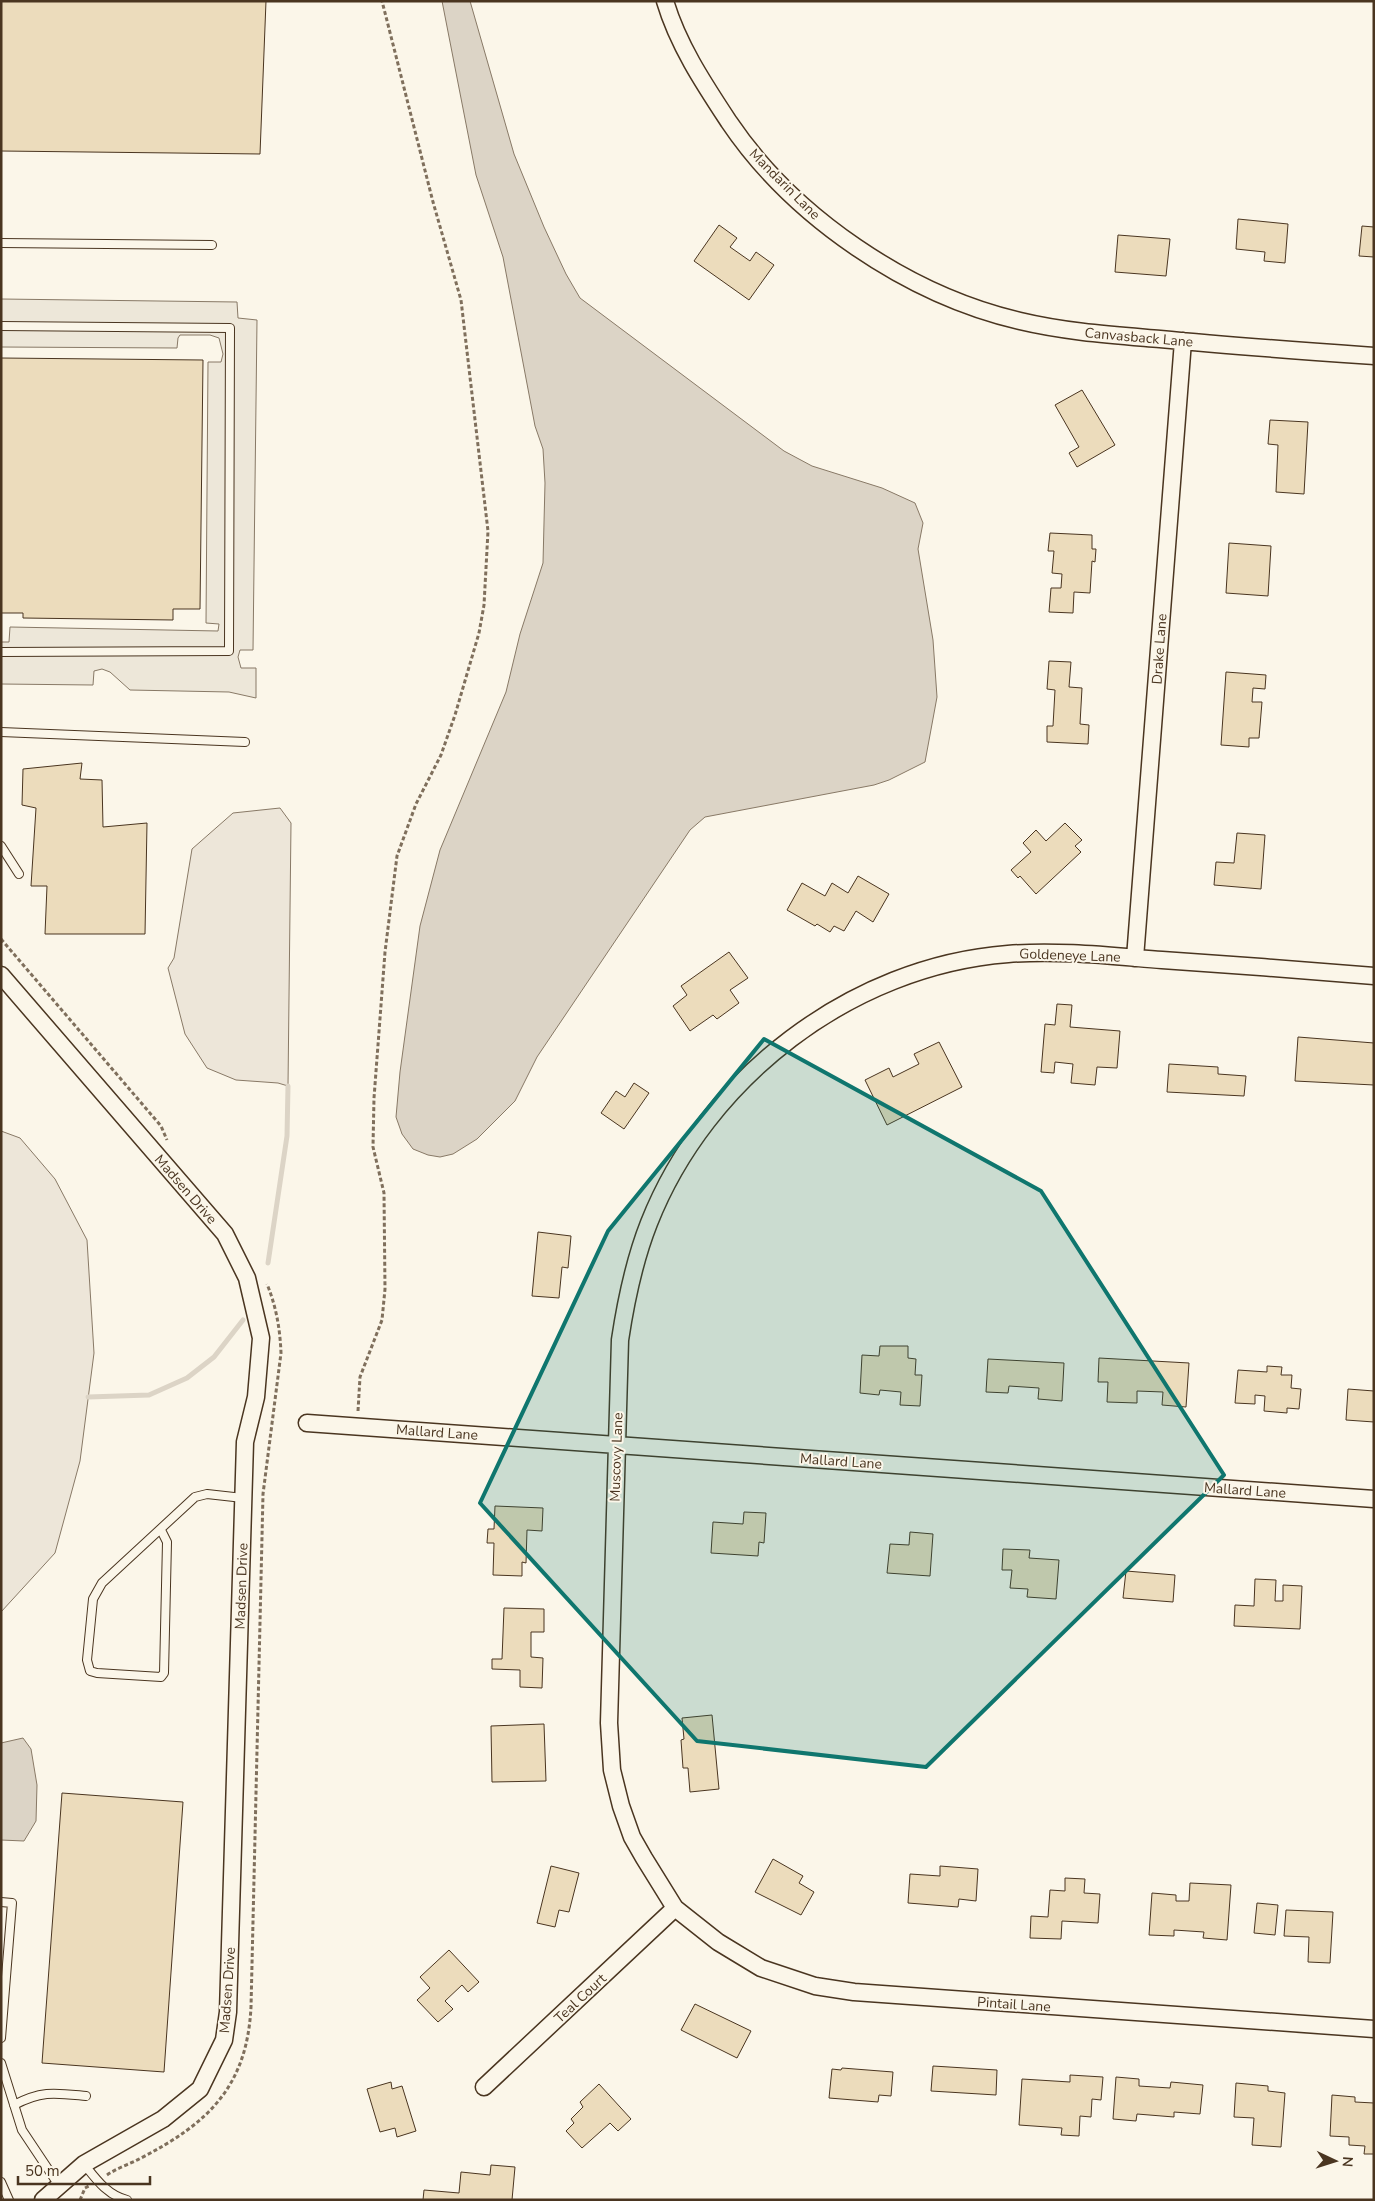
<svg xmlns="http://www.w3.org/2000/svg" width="1375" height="2201" font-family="'Nunito Sans',sans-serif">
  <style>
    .green { fill: #ede6d9; stroke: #887966 }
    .parking { fill: #ede7d9; stroke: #887966 }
    .water { fill: #dcd4c6; stroke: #887966 }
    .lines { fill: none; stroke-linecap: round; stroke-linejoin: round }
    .stream { stroke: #dcd4c6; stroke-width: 5 }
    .building { fill: #ecdcbc; stroke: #4a3520 }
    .service-casing { stroke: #4a3520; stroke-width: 10 }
    .minor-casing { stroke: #4a3520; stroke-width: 19 }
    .path { stroke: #7f6f5c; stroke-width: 3; stroke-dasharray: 4 2.5; stroke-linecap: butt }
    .service { stroke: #fbf6e9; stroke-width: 8 }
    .minor { stroke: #fbf6e9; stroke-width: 16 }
    .marked { fill: #0f766e; fill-opacity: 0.2; stroke: #0f766e; stroke-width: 4; stroke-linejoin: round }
    .labels { text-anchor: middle; stroke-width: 4; stroke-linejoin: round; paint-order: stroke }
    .street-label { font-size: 14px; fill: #4a3520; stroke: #fbf6e9 }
  </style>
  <rect width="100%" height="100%" fill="#fbf6e9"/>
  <path class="green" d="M280,808l11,15 -3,263 -10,-3 -42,-3 -29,-12 -22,-34 -17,-66 6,-10 18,-109 41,-36z
    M1,1131l19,7 35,41 32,61 7,113 -14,108 -25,92 -54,59z"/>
  <path class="parking" d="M1,299l236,3 1,16 19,2 -4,330h-13l-2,7 3,11h15v30l-27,-6 -99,-2 -20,-18 -8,-3 -8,2 -1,14 -92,-1v-42h8l1,-15 208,4 1,-7 -13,-1 2,-261h13l2,-8 -4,-16 -9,-3h-30l-2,3 -1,10 -176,-1z"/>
  <path class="water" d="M442,1h28l44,153 30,73 22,47 14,24 204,153 28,15 70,22 33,15 8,20 -5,26 15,91 4,57 -12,65 -36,18 -15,5 -169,32 -15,13 -153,227 -22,44 -38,38 -24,15 -13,3 -12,-2 -15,-6 -11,-15 -6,-17 4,-45 20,-146 20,-76 66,-158 14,-58 23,-71 2,-80 -2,-34 -8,-23 -32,-169 -27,-82z
    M23,1738l8,11 6,36 -1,36 -12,20 -23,-1v-97z"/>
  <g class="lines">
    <path class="stream" d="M268,1263l19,-127 1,-50
      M88,1397l61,-2 38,-17 27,-21 29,-37"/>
  </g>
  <path class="building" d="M1,1h265l-6,153 -259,-3z
    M1238,219l50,5 -3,39 -21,-2 1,-9 -29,-3z
    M719,225l18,13 -7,9 20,14 6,-9 18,13 -25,35 -55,-39z
    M1362,226l12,1v30l-15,-1z
    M1118,235l52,4 -4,37 -51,-4z
    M1,358l202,2 -3,249h-27v11l-150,-2v-5h-22z
    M1082,390l33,55 -38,22 -8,-14 10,-6 -24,-42z
    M1270,420l38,2 -4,72 -28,-2 2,-47 -10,-1z
    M1050,533l42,2v14h4l-1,13 -3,-1 -2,32 -16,-1 -1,21 -24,-1 2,-24h10l1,-14 -10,-1 2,-22h-6z
    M1229,543l42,3 -3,50 -42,-3z
    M1049,661l22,1 -2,25 13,1 -2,36 9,1 -1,19 -41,-2v-16h6l2,-36 -8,-1z
    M1226,672l40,3 -1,14 -12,-1 -1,14h10l-3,36h-10v9l-28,-2z
    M82,763l-2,16 22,1 1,47 44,-4 -2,111h-100l2,-48h-16l5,-78 -14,-3 1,-36z
    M1065,823l17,17 -7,6 6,6 -45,42 -16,-18 -2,2 -7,-8 20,-18 -8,-9 13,-13 10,11z
    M1237,833l28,2 -4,54 -47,-4 2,-23 18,1z
    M858,876l31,18 -16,28 -17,-11 -12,20 -10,-5 -4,6 -13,-8 -2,2 -28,-16 15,-27 23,13 7,-13 16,10z
    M729,952l19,26 -18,12 9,13 -22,16 -4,-4 -23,16 -17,-25 14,-11 -6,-9z
    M1057,1004l15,1 -2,22 50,4 -3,37 -20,-1 -2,18 -24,-2 2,-19 -18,-2 -1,11 -13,-1 4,-48 10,1z
    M1298,1037l76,6v42l-79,-4z
    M939,1042l23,45 -75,38 -22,-45 24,-12 4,9 26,-13 -5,-10z
    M1169,1064l49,3v7l28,2 -2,20 -77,-4z
    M634,1083l15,10 -25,36 -23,-16 15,-22 9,6z
    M538,1232l33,4 -3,32 -6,-1 -3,31 -27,-2z
    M880,1346h28v12l8,1 -1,16h7l-2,31 -20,-1 1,-13 -21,-2 -1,5 -19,-2 2,-38 17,1z
    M1099,1358l90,5 -3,44 -24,-2 1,-13 -26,-1v12l-30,-1 1,-20h-10z
    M988,1359l76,4 -2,38 -24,-2 1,-11 -30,-2 -1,7 -22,-1z
    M1267,1366l15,1 -1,8h11l-1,13 10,1 -2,20 -12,-1v5l-23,-2 1,-15 -10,-1v9l-20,-1 3,-33 29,2z
    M1348,1389l26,2v31l-28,-2z
    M495,1506l48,2 -1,23 -15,-1 -1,33 -4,-1v14l-29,-1 1,-32h-7l1,-14h6z
    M744,1512l22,1 -2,30 -5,-1 -1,14 -47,-3 2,-31 30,2z
    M910,1532l23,2 -3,42 -43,-3 3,-29 19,1z
    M1003,1549l27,1 -1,8 30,2 -3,39 -29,-2 1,-8 -18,-1 2,-18h-10z
    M1126,1571l49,4 -2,27 -50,-4z
    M1255,1579l21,1 -1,21h8v-16l19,1 -2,43 -66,-3 1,-21 19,1z
    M504,1608l40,1v23h-13v25l12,1 -1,30 -22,-1v-17l-28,-1v-10h10z
    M712,1715l7,74 -29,3 -2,-24h-5l-2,-28 3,-1 -2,-21z
    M544,1724l2,57 -54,1 -1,-56z
    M62,1793l121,9 -19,270 -122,-9z
    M773,1859l30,17 -4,7 15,9 -13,23 -46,-23z
    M551,1866l28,7 -10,39 -10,-2 -4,17 -18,-4z
    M940,1866l38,3 -2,32 -17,-2 -1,8 -50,-4 2,-29 30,2z
    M1065,1878l20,1 -1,14 16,1 -2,29 -36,-2 -1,18 -31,-1 1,-22 17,1 2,-27 15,1z
    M1190,1883l41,2 -4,55 -24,-2 1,-6 -30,-2v6l-25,-1 3,-42 24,2v6h13z
    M1257,1903l21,2 -3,30 -21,-2z
    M1286,1910l47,2 -3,51 -22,-1 1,-25 -25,-1z
    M449,1950l30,32 -11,10 -6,-7 -17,16 8,8 -15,13 -21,-22 13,-12 -10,-11z
    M695,2004l56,27 -14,27 -56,-28z
    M933,2066l64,4 -1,25 -65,-4z
    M842,2068l51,4 -2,24 -12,-1 -1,7 -49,-4 3,-29 9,1z
    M1070,2075l33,2 -2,23 -9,-1 -1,18 -11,-1 -1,20 -18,-1 1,-7 -43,-3 3,-46 48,3z
    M1116,2077l23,2v7l31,2 1,-6 32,3 -3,29 -26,-2v5l-37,-3 -1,7 -23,-2z
    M391,2082l1,7 10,-3 14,45 -19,6 -2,-9 -15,4 -13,-43z
    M1236,2083l32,3v5l17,2 -4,54 -29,-2 2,-27 -20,-1z
    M599,2084l32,35 -13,12 -8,-8 -28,25 -16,-17 8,-8 -3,-4 12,-12 -3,-5z
    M1332,2095l23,2v5l19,1v51h-10l1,-8 -16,-1v-8l-19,-1z
    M491,2165l24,2 -3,33h-89l1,-10 35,3 2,-21 29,3z"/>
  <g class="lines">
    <defs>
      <path id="service" d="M1,243l211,2
        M1,326l229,2 -1,323 -228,1
        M1,732l244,10
        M1,846l18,28
        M161,1530l6,12 -3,131 -3,4 -64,-4 -7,-2 -3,-11 6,-61 9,-16 93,-86 12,-3 36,4
        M1,1902l11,1 -11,135
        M1,2063l21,67 36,54
        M14,2105c28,-15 42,-12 72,-9
        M84,2164c12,15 23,31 43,36
        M1,2182l8,18"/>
      <path id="minor" d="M665,1c13,44 39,83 64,121 64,95 179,173 291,199 46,11 93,14 140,18 71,7 143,12 214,17
        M1135,958l48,-617
        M1,975l224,259 22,44 14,60 -5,59 -11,45 -17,570 -4,28 -24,49 -37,30 -79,45 -41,36
        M1374,976c-71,-6 -141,-11 -212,-16 -51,-4 -102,-10 -154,-6 -157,12 -302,124 -359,269 -15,38 -23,77 -29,117l-11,383 3,47 9,36 11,31 12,21 31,50 43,34 43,26 54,18 39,6 520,37
        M307,1423l1067,76
        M484,2087l191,-179"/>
    </defs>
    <use href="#service" class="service-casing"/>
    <use href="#minor" class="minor-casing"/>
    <path class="path" d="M1,939l160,187 6,14
      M358,1411l2,-34 22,-57 3,-31 -1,-96 -11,-46 1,-49 11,-146 12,-96 19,-52 25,-49 14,-40 24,-82 5,-28 4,-74 -27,-231 -28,-98 -51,-201
      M107,2175c10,-7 23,-11 34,-17 68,-35 106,-72 110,-151l12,-513 18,-141c-1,-25 -5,-47 -14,-69
      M80,2200l5,-12 4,-2"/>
    <use href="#service" class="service"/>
    <use href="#minor" class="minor"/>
  </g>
  <path class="marked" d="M764,1039l277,152 183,284 -298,292 -229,-26 -217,-238 128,-272z"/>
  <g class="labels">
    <g class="street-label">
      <text transform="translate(785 184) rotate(45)" y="5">Mandarin Lane</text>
      <text transform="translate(1139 337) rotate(5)" y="5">Canvasback Lane</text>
      <text transform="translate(1159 649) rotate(-86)" y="5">Drake Lane</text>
      <text transform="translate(1070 955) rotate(2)" y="5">Goldeneye Lane</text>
      <text transform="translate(186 1189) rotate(49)" y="5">Madsen Drive</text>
      <text transform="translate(437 1432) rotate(4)" y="5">Mallard Lane</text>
      <text transform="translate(616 1457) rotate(-88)" y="5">Muscovy Lane</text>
      <text transform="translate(841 1461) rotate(4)" y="5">Mallard Lane</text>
      <text transform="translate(1245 1490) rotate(4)" y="5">Mallard Lane</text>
      <text transform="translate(241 1586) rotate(-88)" y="5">Madsen Drive</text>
      <text transform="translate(227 1990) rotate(-86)" y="5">Madsen Drive</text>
      <text transform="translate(580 1998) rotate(-43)" y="5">Teal Court</text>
      <text transform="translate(1014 2004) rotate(4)" y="5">Pintail Lane</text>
    </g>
  </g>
  <rect width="1375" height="2201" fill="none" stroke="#4a3520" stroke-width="5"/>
  <g transform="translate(1335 2161) rotate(94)" stroke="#fbf6e9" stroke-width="4" paint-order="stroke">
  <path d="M0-4L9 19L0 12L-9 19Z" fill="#4a3520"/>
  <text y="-8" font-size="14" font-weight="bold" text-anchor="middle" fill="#4a3520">N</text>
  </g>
  <path d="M18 2176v8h132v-8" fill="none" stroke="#4a3520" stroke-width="2.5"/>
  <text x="25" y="2176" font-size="15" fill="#4a3520" stroke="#fbf6e9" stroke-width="4" paint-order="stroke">50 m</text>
</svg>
